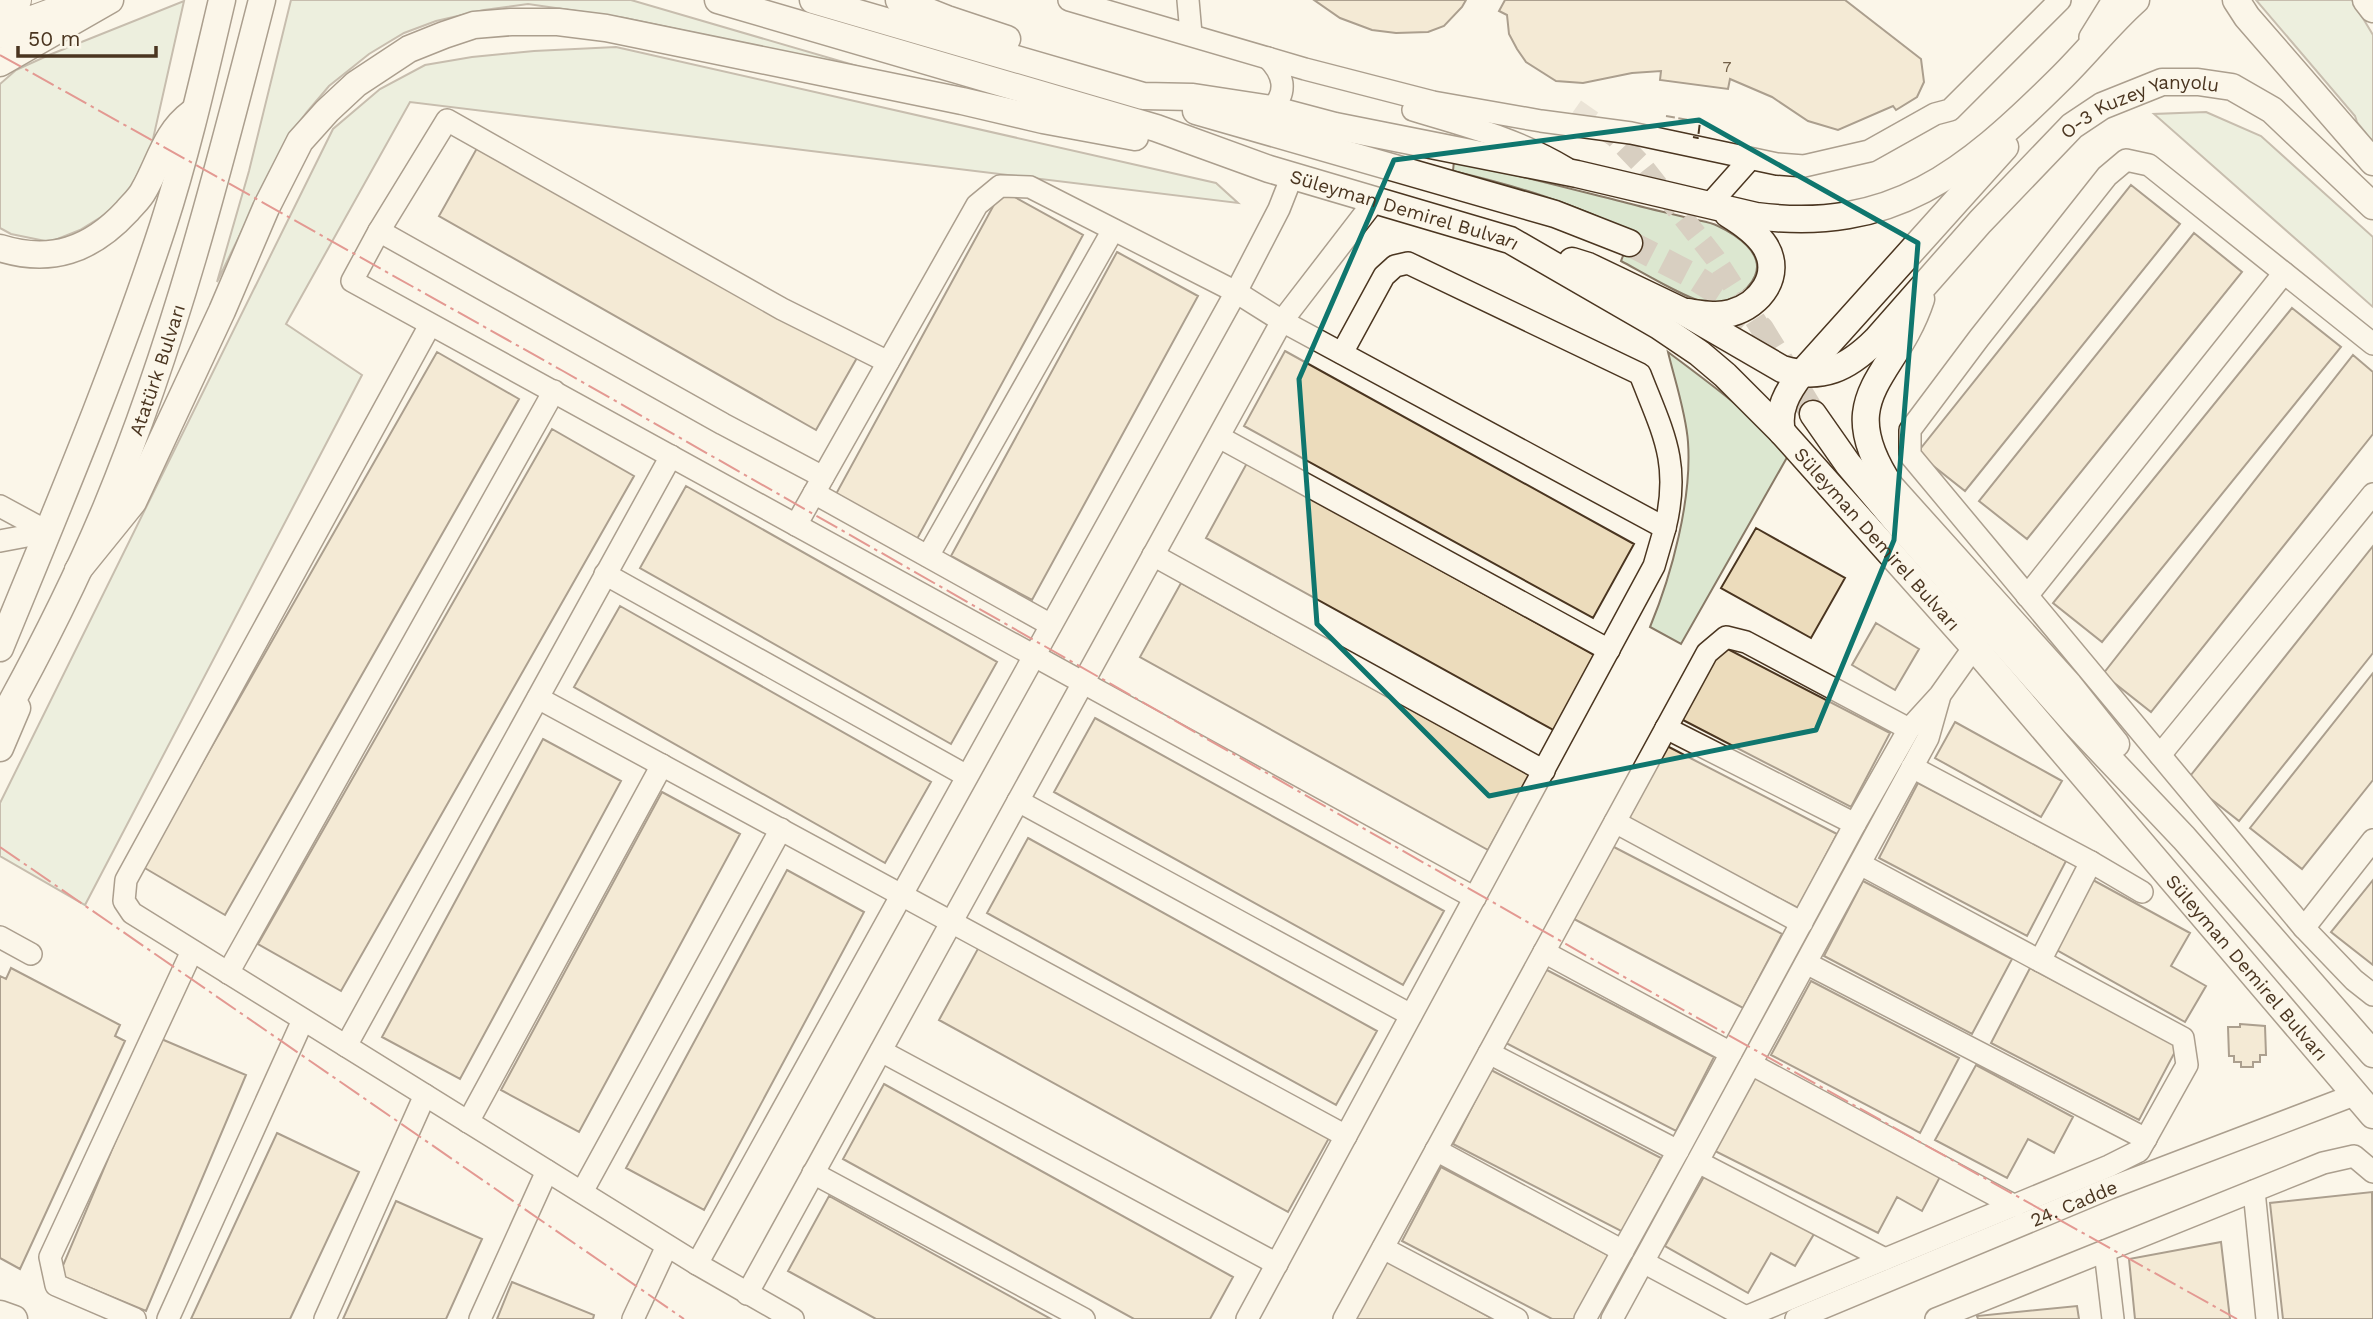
<svg xmlns="http://www.w3.org/2000/svg" width="2373" height="1319" font-family="'Work Sans',sans-serif">
  <style>
    .green { fill: #dce7d0; stroke: #887966; stroke-width: 2 }
    .building { fill: #ecdcbc; stroke: #4a3520; stroke-width: 2 }
    .lines { fill: none; stroke-linecap: round; stroke-linejoin: round }
    .minor-tunnel { stroke: #d8cfc1; stroke-width: 21; stroke-dasharray: 21 10; stroke-linecap: butt }
    .major-tunnel { stroke: #d8cfc1; stroke-width: 26; stroke-dasharray: 26 13; stroke-linecap: butt }
    .minor-casing { stroke: #4a3520; stroke-width: 24 }
    .major-casing { stroke: #4a3520; stroke-width: 29 }
    .highway-casing { stroke: #4a3520; stroke-width: 32 }
    .minor { stroke: #fbf6e9; stroke-width: 21 }
    .major { stroke: #fbf6e9; stroke-width: 26 }
    .highway { stroke: #fbf6e9; stroke-width: 30 }
    .fence { stroke: #4a3520; stroke-width: 2; stroke-dasharray: 9 3.5; stroke-linecap: butt }
    .power { stroke: #c62828; stroke-width: 2; stroke-dasharray: 24 5 3.5 5; stroke-linecap: butt }
    .marked { fill: none; stroke: #0f766e; stroke-width: 5; stroke-linejoin: round }
    .labels { text-anchor: middle; stroke-width: 5; stroke-linejoin: round; paint-order: stroke }
    .number-label { font-size: 16px; fill: #725f47 }
    .street-label { font-size: 19px; fill: #4a3520; stroke: #fbf6e9 }
  </style>
  <rect width="100%" height="100%" fill="#fbf6e9"/>
  <path class="green" d="M291,0h340l250,73 -256,-55 -97,-14 -44,6 -48,11 -32,12 -35,21 -40,32 -22,26 -20,26 -70,144 32,-111z
    M2256,0h96l21,35v107l-16,-20 -2,-6z
    M184,1l-33,147 -25,49 -25,20 -21,13 -30,12 -39,-8 -11,-6v-144l16,-14 33,-15z
    M616,47l600,136 22,20 -828,-101 -124,222 76,51 -277,530 -85,-49v-53l333,-674 47,-40 45,-24 47,-8 62,-6z
    M2206,112l55,24 112,101v70l-219,-193z
    M1454,161c61,13 121,29 181,44 19,5 38,9 57,14 8,2 18,3 26,7 17,8 47,27 37,50 -7,17 -30,29 -48,27 -19,-3 -67,-32 -86,-42l11,-28c-57,-30 -116,-47 -179,-62z
    M1668,352c43,32 85,63 121,102l-108,190 -31,-17c22,-53 42,-128 38,-185 -2,-29 -13,-61 -20,-90z"/>
  <path class="building" d="M1314,0h152l-4,7 -18,19 -16,6 -32,1 -24,-3 -32,-12z
    M1505,0h340l76,59 3,23 -7,15 -21,13 -3,-4 -55,24 -30,-9 -36,-24 -42,-18 -2,10 -68,-9 1,-9 -29,2 -49,10 -27,-2 -30,-19 -9,-13 -8,-15 -2,-19 -8,-4z
    M481,141l377,215 -42,74 -377,-214z
    M2131,185l49,39 -215,267 -48,-38z
    M1002,190l81,45 -166,304 -81,-45z
    M2194,233l48,39 -215,267 -48,-38z
    M1117,252l81,44 -166,304 -81,-44z
    M2292,308l49,39 -239,295 -49,-39z
    M1285,351l349,193 -41,74 -349,-192z
    M437,352l82,47 -294,516 -82,-48z
    M2353,355l20,17v62l-222,278 -48,-38z
    M552,429l82,47 -293,515 -83,-47z
    M1247,463l349,193 -41,75 -349,-193z
    M686,486l311,176 -46,82 -311,-176z
    M1756,528l89,50 -34,60 -90,-50z
    M2373,546v107l-134,168 -52,-41z
    M1181,583l349,192 -42,75 -348,-193z
    M620,606l311,176 -46,81 -311,-176z
    M1876,623l43,26 -24,41 -43,-25z
    M1720,645l170,88 -39,74 -170,-88z
    M2373,673v107l-71,89 -52,-41z
    M1095,718l349,193 -41,74 -349,-193z
    M1955,722l107,59 -21,36 -106,-59z
    M543,739l78,42 -161,298 -78,-42z
    M1667,746l170,88 -39,74 -170,-88z
    M1918,783l148,78 -39,75 -148,-78z
    M662,792l78,42 -161,298 -78,-42z
    M1028,838l349,193 -41,74 -349,-192z
    M1612,846l170,88 -39,74 -169,-89z
    M787,870l77,42 -160,298 -78,-42z
    M2093,880l97,53 -19,33 35,20 -21,36 -130,-73z
    M2373,880v85l-42,-33z
    M1863,881l149,78 -40,75 -148,-78z
    M980,945l349,193 -41,74 -349,-192z
    M11,968l109,57 -5,11 10,5 -105,228 -20,-11v-282l6,3z
    M2030,968l148,78 -39,74 -148,-77z
    M1545,969l169,88 -38,74 -170,-88z
    M1811,981l148,77 -39,75 -149,-78z
    M2240,1024l25,2 1,29h-6v7h-7v5h-12v-5h-7v-6h-5l-1,-29h12z
    M159,1038l87,37 -100,236 -87,-36z
    M1976,1065l97,52 -19,36 -26,-14 -21,39 -72,-38z
    M1491,1070l170,88 -38,74 -170,-88z
    M1752,1076l190,97 -20,38 -25,-14 -19,36 -165,-83z
    M884,1084l349,193 -23,42h-76l-291,-160z
    M277,1133l82,39 -69,147h-99z
    M1441,1167l169,89 -32,63h-26l-150,-78z
    M1706,1173l108,61 -19,32 -24,-13 -23,40 -83,-47z
    M2372,1192l1,127h-90l-13,-116z
    M829,1196l222,123h-175l-88,-48z
    M396,1201l86,38 -36,80h-103z
    M2221,1242l9,77h-95l-6,-60z
    M1386,1260l107,59h-140z
    M512,1282l82,33 -1,4h-96z
    M2077,1306l2,13h-101l-1,-3z"/>
  <g class="lines">
    <path class="minor-tunnel" d="M1575,109l40,28 26,27 74,94 46,71"/>
    <path class="major-tunnel" d="M1629,243l62,32 31,20 39,34 52,85"/>
    <defs>
      <g id="minor">
        <path d="M1069,0l236,69 128,33 108,19 90,12 146,31 27,2 65,-15 66,-37 15,-4 110,-110"/>
        <path d="M1188,0l3,34"/>
        <path d="M2090,37l23,-37"/>
        <path d="M1268,58c15,15 21,34 3,51"/>
        <path d="M1413,110c53,16 105,29 153,58"/>
        <path d="M1710,204l40,-45"/>
        <path d="M379,231l344,193 100,53"/>
        <path d="M430,325l-304,555 -2,21 8,12 565,351 96,55"/>
        <path d="M2373,344l-224,-179 -23,-5 -19,16 -128,162 -69,92v25l394,473 50,52 19,15"/>
        <path d="M1342,353l42,-77 11,-10 13,-3 232,111c23,59 41,89 25,154"/>
        <path d="M888,362l-106,-53 -335,-189 -68,111 -27,50 1123,617"/>
        <path d="M1219,437l390,213"/>
        <path d="M814,493l237,132"/>
        <path d="M0,506l48,26"/>
        <path d="M796,525l181,-320 23,-19 30,1 206,105 46,29 383,207 -11,38 -407,753"/>
        <path d="M0,541l48,-9"/>
        <path d="M1153,555l391,216"/>
        <path d="M928,556l185,-326"/>
        <path d="M605,574l362,202"/>
        <path d="M2027,596l257,-323"/>
        <path d="M538,698l808,438"/>
        <path d="M1666,728l189,96"/>
        <path d="M2160,755l213,-261"/>
        <path d="M1912,767l179,95 51,30"/>
        <path d="M1018,801l393,214"/>
        <path d="M1615,822l187,101"/>
        <path d="M2304,928l69,-88"/>
        <path d="M0,937l31,17"/>
        <path d="M1544,952l187,101"/>
        <path d="M2040,961l51,-99"/>
        <path d="M1806,963l340,176"/>
        <path d="M228,973l326,-582"/>
        <path d="M346,1046l325,-590"/>
        <path d="M881,1051l396,213"/>
        <path d="M1489,1053l189,98"/>
        <path d="M1751,1064l264,142"/>
        <path d="M468,1122l194,-357"/>
        <path d="M1436,1150l187,101"/>
        <path d="M1698,1162l187,97"/>
        <path d="M813,1173l271,146"/>
        <path d="M2254,1191l13,128"/>
        <path d="M582,1192l199,-363"/>
        <path d="M1383,1248l134,71"/>
        <path d="M2105,1251l8,68"/>
        <path d="M1643,1262l103,55"/>
        <path d="M697,1264l539,-972 43,-83 13,-33"/>
        <path d="M747,1294l535,-973 94,-122"/>
        <path d="M135,1319l-79,-34 -6,-28 142,-306"/>
        <path d="M168,1319l135,-299"/>
        <path d="M325,1319l100,-224"/>
        <path d="M480,1319l67,-148"/>
        <path d="M633,1319l34,-73"/>
        <path d="M1344,1319l363,-666 19,-16 20,5 163,87"/>
        <path d="M1585,1319l93,-168 177,-327 54,-95 31,-34 34,-48"/>
        <path d="M1612,1319l316,-581 11,-39"/>
        <path d="M1741,1319l368,-153 30,-15 48,-86 -4,-27 -323,-174"/>
        <path id="s1" d="M1796,1319l314,-131 244,-93"/>
        <path d="M1936,1319l387,-156 31,-7 19,16"/>
      </g>
      <g id="major">
        <path id="s2" d="M718,0l438,128 113,41 241,71 149,86 40,27 26,22 57,57 192,215 399,468"/>
        <path d="M813,0l330,96 50,1 78,12 64,17 242,48 179,42c136,18 210,-44 302,-135 27,-26 50,-56 78,-81"/>
        <path d="M899,0l48,19 60,20"/>
        <path d="M2236,0l11,17 126,145"/>
        <path d="M2366,0l7,9"/>
        <path d="M0,63l110,-63"/>
        <path d="M1196,111l359,103 74,29"/>
        <path d="M0,248c51,16 91,2 127,-37 6,-7 13,-13 17,-21 16,-28 21,-57 48,-77"/>
        <path id="s3" d="M1572,261l16,5 94,45 100,58c40,12 66,-1 94,-29l104,-118 92,-96 30,-20 60,-24h36l34,5 40,23 101,96"/>
        <path d="M1921,299c-26,80 -91,96 -30,188l178,198 47,59"/>
        <path d="M1687,312c15,2 30,5 44,1 29,-8 52,-38 34,-67 -8,-13 -24,-24 -37,-32"/>
        <path d="M1813,414l35,50 50,59 176,199 110,116 189,216"/>
        <path d="M1782,432c-5,-22 5,-40 19,-58l204,-227"/>
        <path d="M78,570l55,-68 89,-191 44,-103 34,-67 27,-30 29,-27 53,-35 35,-14 30,-10 37,-3h47l48,6 356,73 81,19 92,17"/>
        <path d="M0,648c57,-139 116,-278 163,-422 24,-74 41,-150 59,-226"/>
        <path id="s4" d="M0,723c39,-70 75,-141 106,-215 68,-164 112,-336 156,-508"/>
        <path d="M0,748l17,-40"/>
        <path d="M0,1314l14,5"/>
      </g>
      <path id="highway" d="M0,5l16,-5
        M0,33l89,-33"/>
    </defs>
    <use href="#minor" class="minor-casing"/>
    <use href="#major" class="major-casing"/>
    <use href="#highway" class="highway-casing"/>
    <use href="#minor" class="minor"/>
    <use href="#major" class="major"/>
    <use href="#highway" class="highway"/>
    <path class="fence" d="M1666,116l34,6 -2,16 -5,-1"/>
    <path class="power" d="M0,55l563,316 1038,593 636,355
      M0,847l684,472"/>
  </g>
  <path d="M0 0H2373V1319H0ZM1699,120l219,123 -24,297 -78,190 -327,66 -172,-172 -18,-245 95,-219z" fill="#fbf6e9" fill-opacity=".55" fill-rule="evenodd"/>
  <path class="marked" d="M1699,120l219,123 -24,297 -78,190 -327,66 -172,-172 -18,-245 95,-219z"/>
  <g class="labels">
    <g class="number-label">
      <text x="1727" y="72">7</text>
    </g>
    <g class="street-label">
      <text dy="7" stroke="none"><textPath href="#s3" startOffset="704">O-3 Kuzey Yanyolu</textPath></text>
      <text dy="7" stroke="none"><textPath href="#s2" startOffset="718">Süleyman Demirel Bulvarı</textPath></text>
      <text dy="7" stroke="none"><textPath href="#s4" startOffset="387">Atatürk Bulvarı</textPath></text>
      <text dy="7" stroke="none"><textPath href="#s2" startOffset="1306">Süleyman Demirel Bulvarı</textPath></text>
      <text dy="7" stroke="none"><textPath href="#s2" startOffset="1872">Süleyman Demirel Bulvarı</textPath></text>
      <text dy="7" stroke="none"><textPath href="#s1" startOffset="301">24. Cadde</textPath></text>
    </g>
  </g>
  <path d="M18 46v10h138v-10" fill="none" stroke="#4a3520" stroke-width="3.5"/>
  <text x="28" y="46" font-size="21" fill="#4a3520" stroke="#fbf6e9" stroke-width="5" paint-order="stroke">50 m</text>
</svg>
